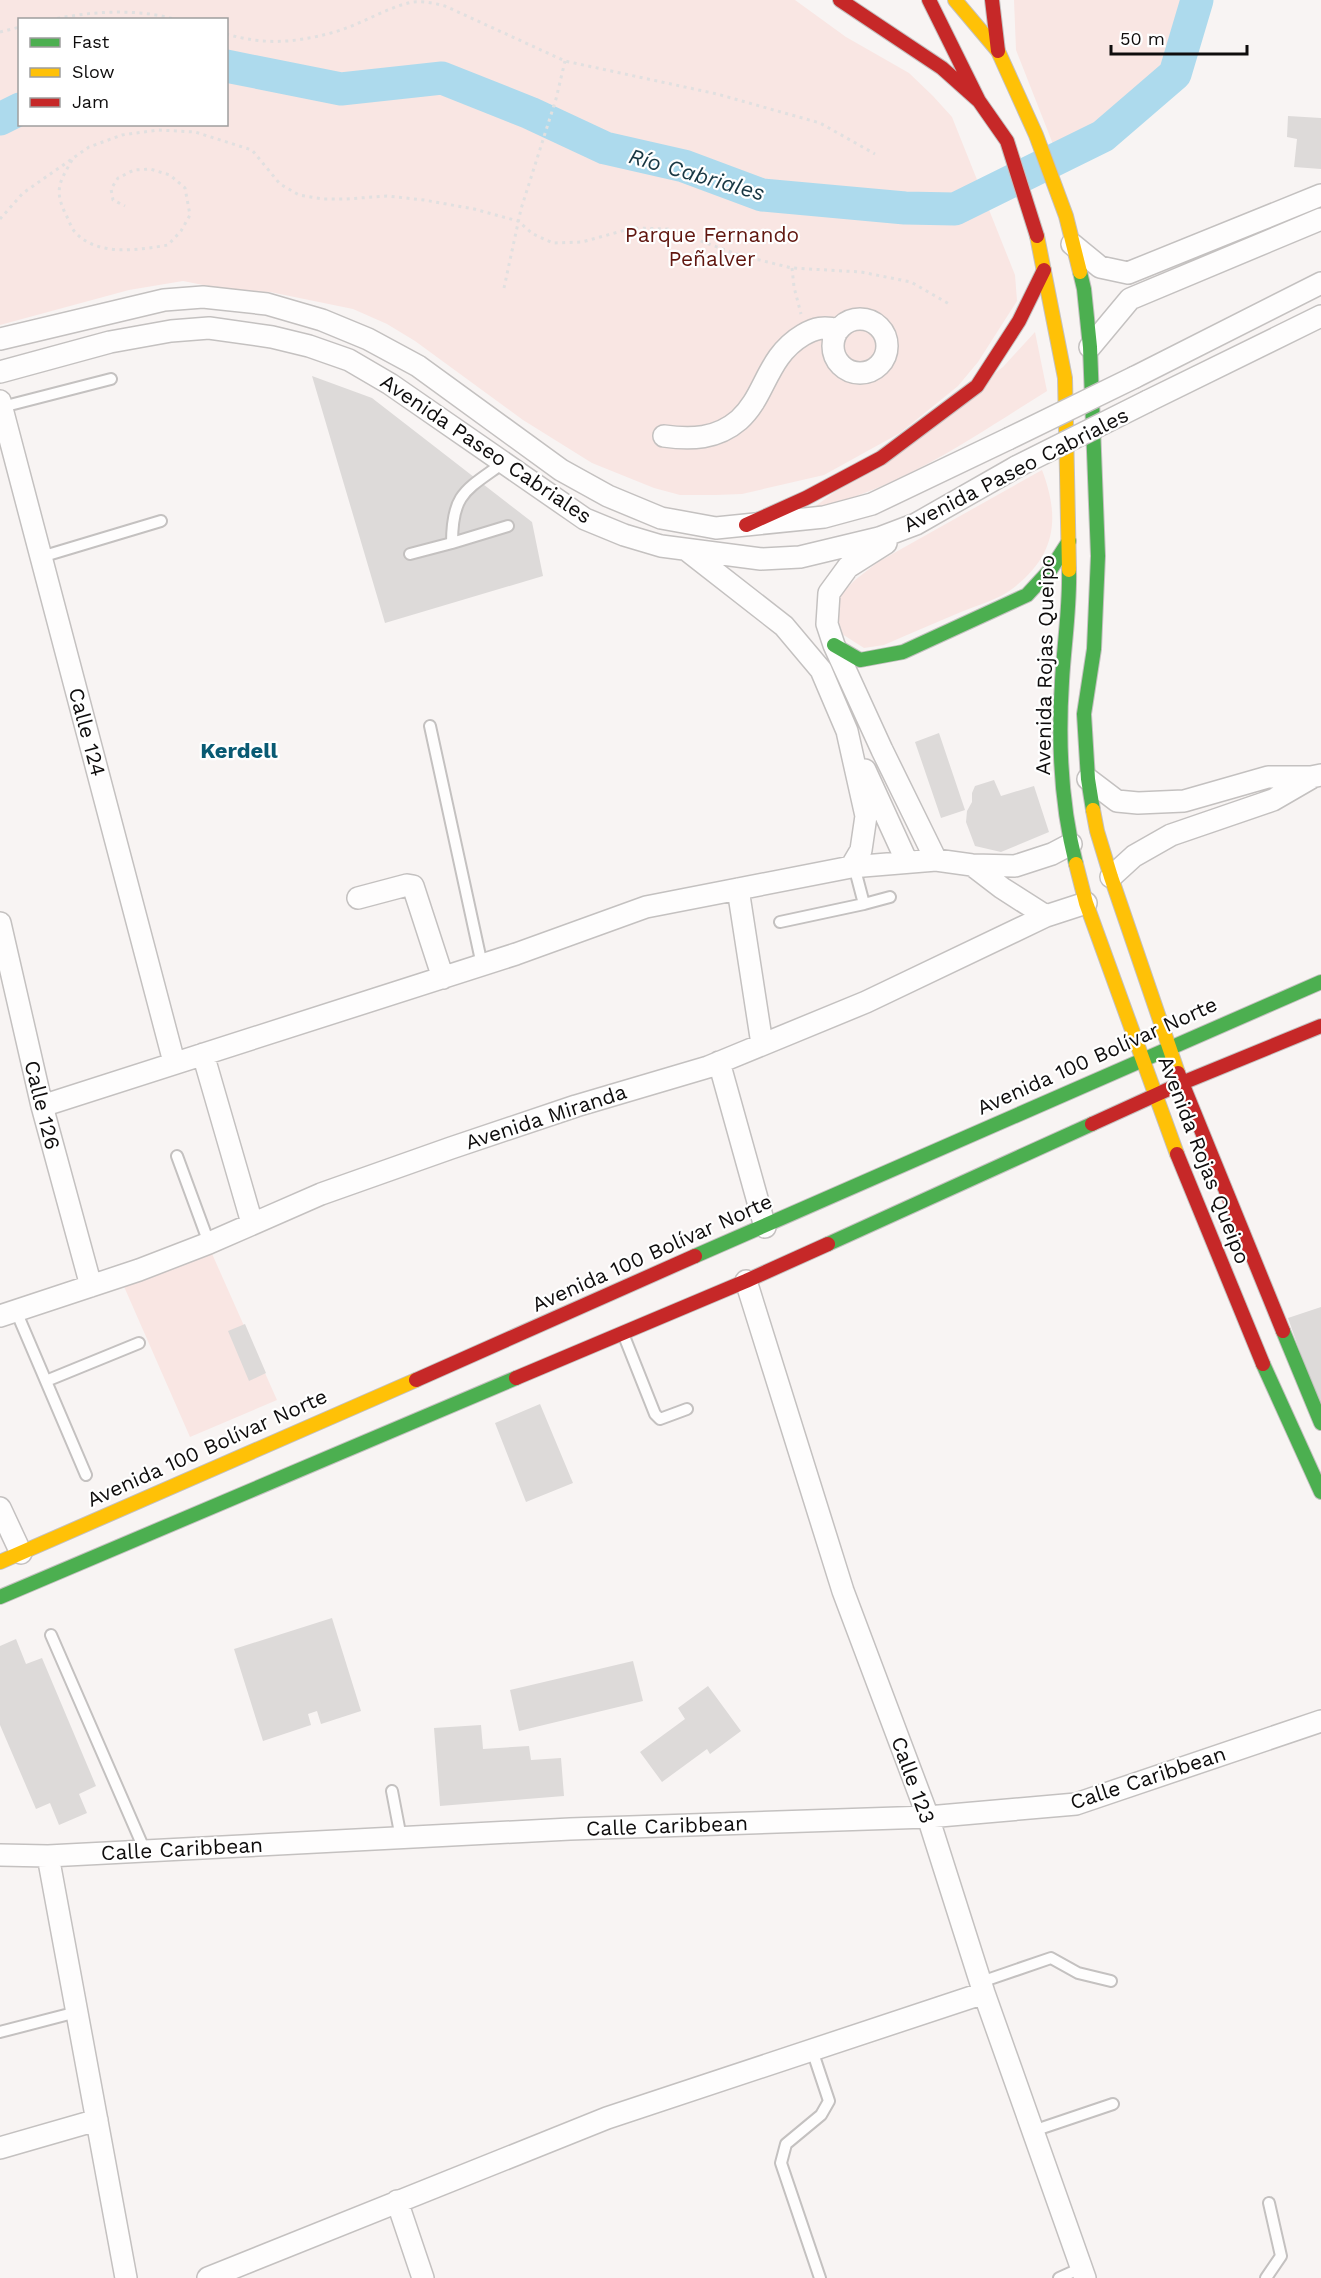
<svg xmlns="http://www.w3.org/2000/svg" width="1321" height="2278" font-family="'Work Sans',sans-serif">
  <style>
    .green { fill: #f9e6e3; fill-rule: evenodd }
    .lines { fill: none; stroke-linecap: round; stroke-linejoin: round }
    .river { stroke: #addaed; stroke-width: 33 }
    .building { fill: #dddad9 }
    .lane-casing { stroke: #c4c1c0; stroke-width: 14 }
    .street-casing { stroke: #c4c1c0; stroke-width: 24 }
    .fast-casing { stroke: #c4c1c0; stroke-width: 16 }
    .slow-casing { stroke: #c4c1c0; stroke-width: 16 }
    .jam-casing { stroke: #c4c1c0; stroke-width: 16 }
    .path { stroke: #e1e0e0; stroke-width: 3; stroke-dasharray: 3 4.5; stroke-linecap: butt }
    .lane { stroke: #fefdfd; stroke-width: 10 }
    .street { stroke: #fefdfd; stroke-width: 21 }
    .fast { stroke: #4caf50; stroke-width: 14 }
    .slow { stroke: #ffc107; stroke-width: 14 }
    .jam { stroke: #c62828; stroke-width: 14 }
    .street-bridge-casing { stroke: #c4c1c0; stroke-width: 24; stroke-linecap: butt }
    .street-bridge { stroke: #fefdfd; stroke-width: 21 }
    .labels { text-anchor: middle; stroke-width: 4.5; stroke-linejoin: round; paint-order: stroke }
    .park-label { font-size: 21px; fill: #611710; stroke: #fff }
    .street-label { font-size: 21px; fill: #0f0d0d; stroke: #fff }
    .water-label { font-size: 22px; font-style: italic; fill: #183743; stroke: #fff }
    .neighbourhood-label { font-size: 22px; font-weight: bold; fill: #095a73; stroke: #fff }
  </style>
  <rect width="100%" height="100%" fill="#f8f4f3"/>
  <path class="green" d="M0,0h795l51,37 63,36 24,23 19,21 63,158 2,26 -39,61 -20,24 -58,47 -76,42 -82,19 -26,1h-36l-26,-7 -62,-25 -69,-43 -108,-79 -28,-17 -34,-15 -83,-17 -37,-1 -50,-10 -54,9 -129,35zM20,20h206v104h-206z
    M1014,0h174l-18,84 -84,65 -26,13 -44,-112z
    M1035,332l12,59c-73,45 -149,100 -234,117l190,-141z
    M1042,470c19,50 13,86 -30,119 -12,10 -37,17 -51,23 -26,11 -52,22 -77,33l-20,3 -22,-14 -5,-15v-21l18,-18 23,-18z
    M209,1247l68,153 -87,37 -68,-155z"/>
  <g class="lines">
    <path class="river" d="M226,66l115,23 101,-11 88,35 75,35 79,18 78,29 143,13 50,1 148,-73 72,-62 22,-74
      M0,119l20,-10"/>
  </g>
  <path class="building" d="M1288,116l33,2v51l-27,-2 3,-28 -10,-2z
    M312,376l60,22 160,124 11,54 -158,47z
    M939,733l26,77 -24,8 -26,-76z
    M994,780l7,16 33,-10 15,46 -48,20 -26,-6 -9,-24 1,-11 5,-9v-9l3,-7z
    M1321,1307v105l-33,-94z
    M245,1324l21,49 -17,8 -21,-50z
    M540,1404l33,79 -47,19 -31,-79z
    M332,1618l29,93 -40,13 -4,-13 -9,3 3,11 -48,16 -29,-92z
    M16,1639l10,25 16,-6 54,128 -17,8 8,19 -28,12 -9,-22 -14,6 -36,-84v-79z
    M633,1661l10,40 -124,30 -9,-41z
    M708,1686l33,45 -31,23 -3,-5 -45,33 -22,-30 45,-33 -7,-11z
    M481,1725l2,24 46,-3 2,14 30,-2 3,38 -124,10 -6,-78z"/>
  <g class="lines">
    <defs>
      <path id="lane" d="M2,407l109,-28
        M452,543l56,-17
        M410,554l42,-11c0,-50 14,-53 51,-80
        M41,557l120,-36
        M430,726l52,239
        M864,904l26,-7
        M780,922l84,-18 -10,-38
        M177,1156l32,87
        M16,1311l70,164
        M624,1336l31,78 5,5 27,-10
        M46,1381l93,-38
        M51,1635l94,216
        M392,1791l9,47
        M981,1982l70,-24 27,15 33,8
        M0,2032l77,-20
        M812,2050l17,51 -8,14 -35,29 -5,19 39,115
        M1033,2131l80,-27
        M1059,2278l22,-10
        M1266,2278l15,-22 -12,-53"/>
      <path id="street" d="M1072,244l28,23 28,6 193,-78
        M833 346a27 27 0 1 1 54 0a27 27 0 1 1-54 0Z
        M0,339l164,-39 39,-3 64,7 55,16 46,19 50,27 143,104 47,26 53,22 55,10 108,-11 48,-13 136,-65
        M1090,347l40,-48 191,-80
        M0,372l110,-30 61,-11 38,-3 63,9 37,9 40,14 41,24 195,135 39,16 37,11 100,13 39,-2 79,-19 37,-14 100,-57
        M1135,377l186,-94
        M0,401l174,661
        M1148,401l173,-85
        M664,436c27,4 53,3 75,-16 27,-24 27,-63 64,-85 12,-7 21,-9 35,-5
        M886,543l-38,24 -19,26 -2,31 7,21 48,105 54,110
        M688,551l96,75 37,44 26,61 19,85 -5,34 -10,17
        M865,770l42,92
        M1088,779l29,22 21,2 46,-2 84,-24h43l10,-2
        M972,865l30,23 44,28
        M1111,877l23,-21 37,-21 102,-35 38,-22
        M738,889l24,155
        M358,898l49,-13 6,1 30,92
        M0,923l42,183 49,180
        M203,1054l49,169
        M719,1062l46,165
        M42,1106l474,-152 130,-47 205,-40 85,-7 36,5 43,1 37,-12 19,-10
        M746,1281l97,310 85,226 56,176 101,285
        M0,1316l139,-46 70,-27 112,-49 130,-46 125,-42 132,-39 158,-65 180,-86 40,-13
        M0,1508l21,45
        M0,1855l48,1 522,-27 358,-12 148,-13 245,-83
        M48,1856l78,422
        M0,2148l97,-28
        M397,2201l26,77
        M208,2278l399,-160 377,-125"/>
      <path id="fast" d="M1080,272l4,17 6,58 8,209 -4,93 -10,65 4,65 5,31
        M1069,570c1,38 -5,74 -7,111 -4,61 -1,124 14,183
        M834,645l26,15 43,-8 124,-57 24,-26 18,-28
        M828,1244l264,-120
        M695,1256l626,-274
        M1283,1331l38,92
        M1263,1364l58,128
        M0,1597l516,-219"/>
      <path id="slow" d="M955,0l43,51 38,84 30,81 14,56
        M1037,236l28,142 4,192
        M1093,810l4,21 14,46 67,196
        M1076,864l10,39 91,251
        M0,1562l416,-182"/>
      <path id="jam" d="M840,0l102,68 37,33
        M929,0l50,101 28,40 30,95
        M992,0l6,51
        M746,525l60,-27 75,-40 96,-72 42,-65 25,-51
        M1178,1073l105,258
        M1092,1124l90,-41 139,-57
        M1177,1154l86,210
        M516,1378l230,-97 82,-37
        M416,1380l279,-124"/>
    </defs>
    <use href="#lane" class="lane-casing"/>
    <use href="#street" class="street-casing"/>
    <use href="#fast" class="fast-casing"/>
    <use href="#slow" class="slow-casing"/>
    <use href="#jam" class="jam-casing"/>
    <path class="path" d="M50,20c41,-9 87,-12 128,0
      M0,32l20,-5
      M226,34c39,11 67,9 105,-1 27,-7 51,-23 77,-30 12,-3 25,0 37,3l120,55 152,33 103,29 55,31
      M72,160c-13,23 -18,30 -6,55 3,5 5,13 9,17 22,25 64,18 93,13l13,-14 9,-16 -5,-27 -15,-13 -20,-6 -16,1 -16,8 -7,11 2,11 12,6
      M0,219l23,-26 66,-46 33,-12 36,-5 37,2 57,18 28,34 19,11 24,4h23l41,-3 37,4 50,9 44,12 15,13 20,9 29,-1 51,-14 35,1 71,26 53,13 69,4 50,10 40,23
      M792,268l2,19 7,27
      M504,288l17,-79 35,-110 9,-38"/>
    <use href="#lane" class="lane"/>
    <use href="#street" class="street"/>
    <use href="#fast" class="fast"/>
    <use href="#slow" class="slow"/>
    <use href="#jam" class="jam"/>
    <defs>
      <path id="street-bridge" d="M1008,439l127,-62
        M1016,467l132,-66"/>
    </defs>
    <use href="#street-bridge" class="street-bridge-casing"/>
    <use href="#street-bridge" class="street-bridge"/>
  </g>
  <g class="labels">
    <g class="park-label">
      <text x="712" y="242">Parque Fernando<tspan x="712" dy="24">Peñalver</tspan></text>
    </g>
    <g class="street-label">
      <text transform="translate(486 449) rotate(34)" y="7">Avenida Paseo Cabriales</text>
      <text transform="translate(1016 470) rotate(-27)" y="7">Avenida Paseo Cabriales</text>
      <text transform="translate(1045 665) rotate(-89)" y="7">Avenida Rojas Queipo</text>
      <text transform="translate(87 732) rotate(75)" y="7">Calle 124</text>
      <text transform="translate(1097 1056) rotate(-24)" y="7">Avenida 100 Bolívar Norte</text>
      <text transform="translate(42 1105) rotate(76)" y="7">Calle 126</text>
      <text transform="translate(546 1117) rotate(-18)" y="7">Avenida Miranda</text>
      <text transform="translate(1204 1160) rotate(69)" y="7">Avenida Rojas Queipo</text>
      <text transform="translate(652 1253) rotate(-24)" y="7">Avenida 100 Bolívar Norte</text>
      <text transform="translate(207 1448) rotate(-24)" y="7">Avenida 100 Bolívar Norte</text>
      <text transform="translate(1148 1778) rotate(-18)" y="7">Calle Caribbean</text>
      <text transform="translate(913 1780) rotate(70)" y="7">Calle 123</text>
      <text transform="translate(667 1826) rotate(-2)" y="7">Calle Caribbean</text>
      <text transform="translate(182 1849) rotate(-3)" y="7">Calle Caribbean</text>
    </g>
    <g class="water-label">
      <text transform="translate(697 174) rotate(16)" y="8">Río Cabriales</text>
    </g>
    <g class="neighbourhood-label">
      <text x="239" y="758">Kerdell</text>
    </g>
  </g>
  <rect x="18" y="18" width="210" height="108" fill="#ffffff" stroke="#9f9e9e" stroke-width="1.5"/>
  <rect x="30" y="38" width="30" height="9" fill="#4caf50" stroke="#9f9e9e" stroke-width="1.5"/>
  <text x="72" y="48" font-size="18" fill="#0f0d0d">Fast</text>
  <rect x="30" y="68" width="30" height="9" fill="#ffc107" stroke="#9f9e9e" stroke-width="1.5"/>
  <text x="72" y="78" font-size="18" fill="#0f0d0d">Slow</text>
  <rect x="30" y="98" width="30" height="9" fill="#c62828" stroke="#9f9e9e" stroke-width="1.5"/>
  <text x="72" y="108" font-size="18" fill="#0f0d0d">Jam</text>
  <path d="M1111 45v9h136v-9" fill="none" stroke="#0f0d0d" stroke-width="3"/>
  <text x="1120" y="45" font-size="18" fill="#0f0d0d" stroke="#ffffff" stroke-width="4.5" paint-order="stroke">50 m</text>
</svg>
